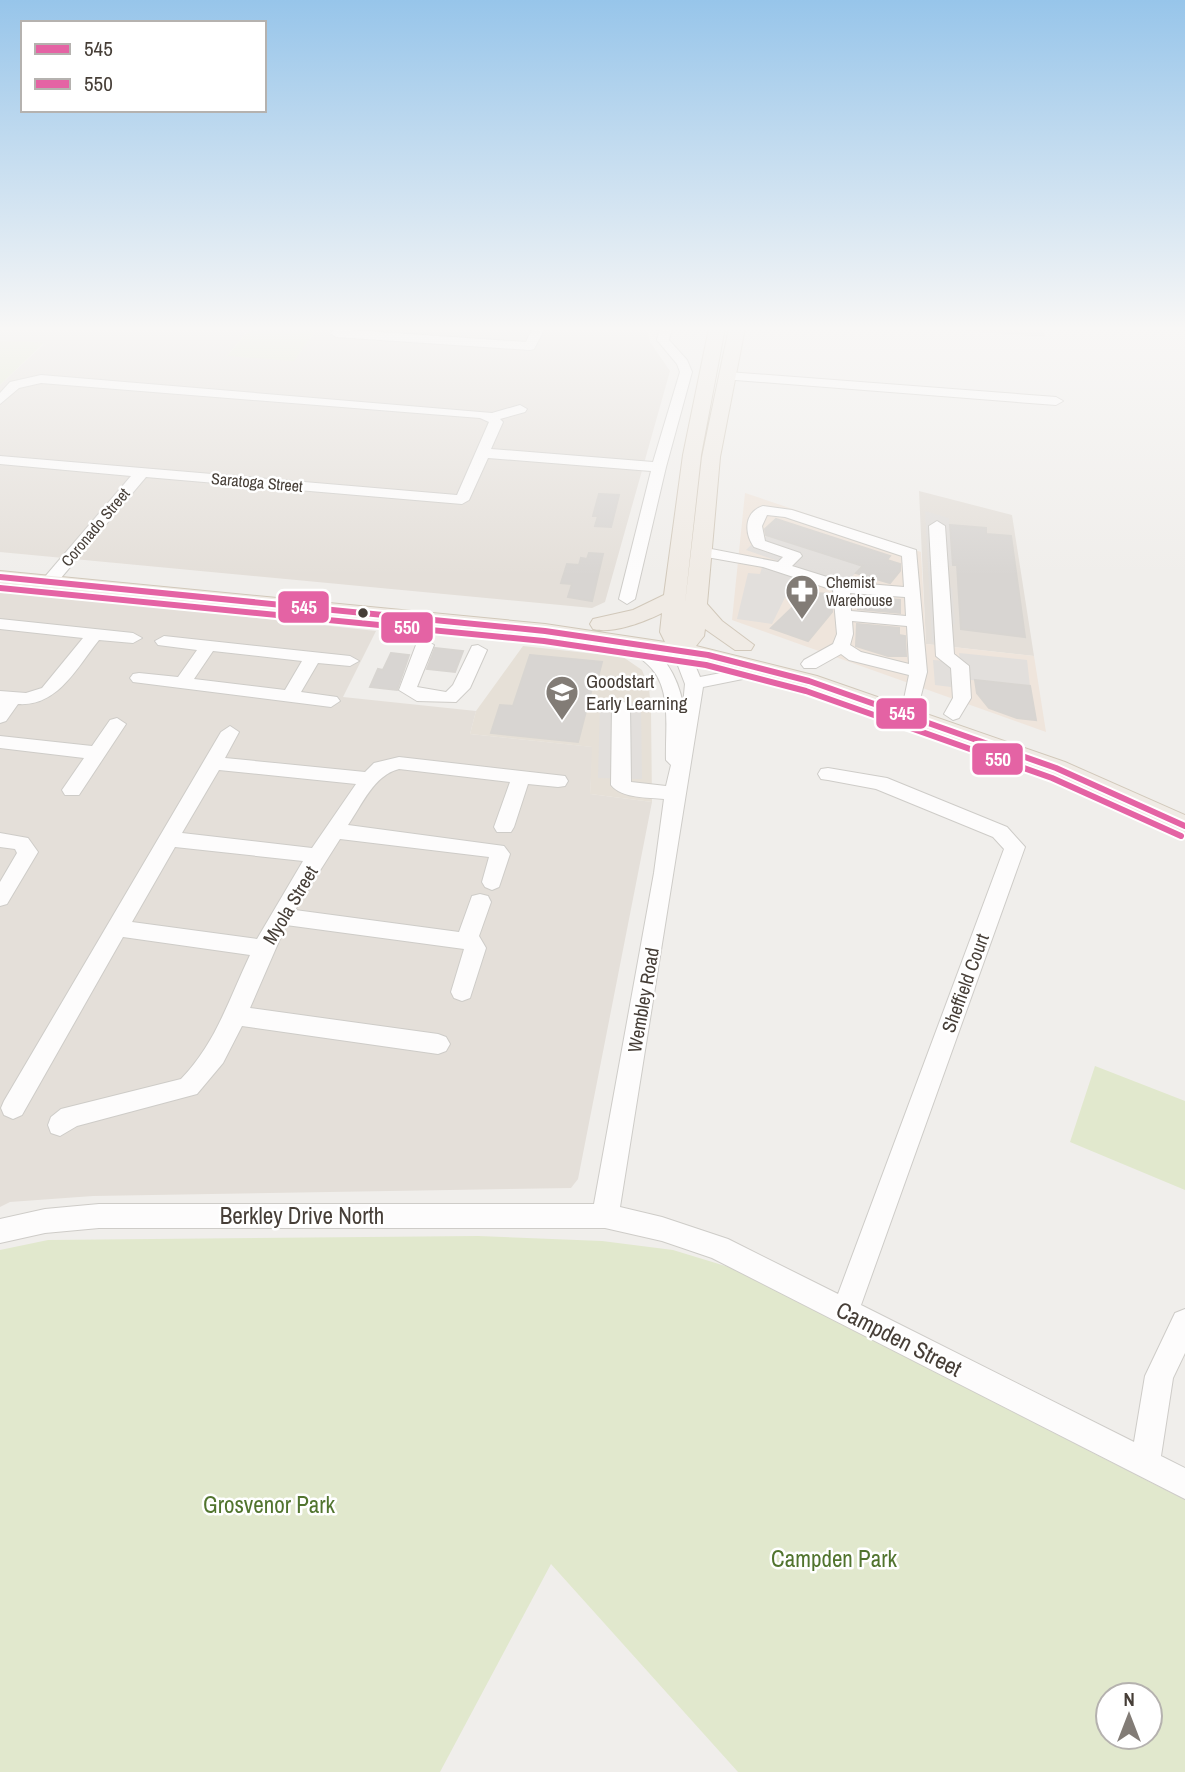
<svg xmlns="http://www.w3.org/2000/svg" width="1185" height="1772" font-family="'Archivo Narrow',sans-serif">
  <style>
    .residential { fill: #e4dfd9 }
    .commercial { fill: #efe5dc }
    .education { fill: #e6e0d7 }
    .green { fill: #e1e8cd; fill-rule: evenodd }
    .parking { fill: #e2dfdc }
    .building { fill: #d8d5d2; stroke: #d8d5d1; stroke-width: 2 }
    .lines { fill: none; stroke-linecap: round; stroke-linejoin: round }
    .minor-casing { stroke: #ceccc8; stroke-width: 2 }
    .major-casing { stroke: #d1c8ba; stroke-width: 2 }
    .minor { fill: #fdfcfc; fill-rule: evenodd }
    .major { fill: #f0ebe5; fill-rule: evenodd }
    .bus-1-casing { stroke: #fff; stroke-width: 10 }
    .bus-2-casing { stroke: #fff; stroke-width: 10 }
    .bus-1 { stroke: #e463a4; stroke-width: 6 }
    .bus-2 { stroke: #e463a4; stroke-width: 6 }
    .bus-dot { fill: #463e37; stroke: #fff; stroke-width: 2.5 }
    .labels { text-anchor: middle; stroke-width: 5; stroke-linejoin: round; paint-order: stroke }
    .far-street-label { font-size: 16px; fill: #463e37; stroke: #fff }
    .far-poi-label { font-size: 16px; fill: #463e37; stroke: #fff; text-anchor: start }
    .poi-label { font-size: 19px; fill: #463e37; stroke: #fff; text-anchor: start }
    .street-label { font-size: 19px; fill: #463e37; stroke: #fff }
    .near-street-label { font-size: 23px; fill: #463e37; stroke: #fff }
    .near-park-label { font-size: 23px; fill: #51742e; stroke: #fff }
    .line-badge { stroke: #fff; stroke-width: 2.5 }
    .badge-label { font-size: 19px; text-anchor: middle; font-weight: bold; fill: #fff }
  </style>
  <rect width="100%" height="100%" fill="#f0eeeb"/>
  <path class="residential" d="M0,328l249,1 -22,27 83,-17 7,-11h330l3,14 20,29 -65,231 -13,6 -592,-56v-167l44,-41 -44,-4z
    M929,328h114l2,9z
    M919,491l93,24 22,141 -108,-12z
    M0,590l376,41 -33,66 133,14 -6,23 123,13 -3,47 62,8 -74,377 -7,9 -478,8 -83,6 -10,5z"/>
  <path class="commercial" d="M745,493l176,59 5,92 108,12 12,76 -314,-112z"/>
  <path class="education" d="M523,646l100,11 19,13 7,18 2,22 1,92 -62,-8 2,-47 -122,-13 6,-23z"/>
  <path class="green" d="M233,328h84l-23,33 -67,-5 22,-26z
    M0,340l44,3 -44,42z
    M1095,1066l90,35v89l-115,-48z
    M478,1236l124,5 71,9 59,18 453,232v272h-447l-187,-208 -111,208h-440v-522l48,-10zM1108,1695h42v42h-42z"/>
  <path class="parking" d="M925,511l24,7 4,48 -18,-1 2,22 15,1 3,36 -16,-1 1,19h-8z
    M767,535l96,31 -19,18 -98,-34 5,-5 7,1z
    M762,567l33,10 -23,47 -35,-5 11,-46 12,1z
    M959,653l68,7 3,26 -79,-8v9l-16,-2 -2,-25 27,2z
    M600,702l41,1 1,76 -44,-1z"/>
  <path class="building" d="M599,494l20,1 -8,32 -16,-1 3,-10h-5z
    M776,519l114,37 -3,4 13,4v7l-10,12 -34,-10 7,-7 -97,-31 -1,-6z
    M950,525l36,3v6l25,2 14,101 -64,-8 -4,-64h-4z
    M589,553l14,1 -11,47 -24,-4 4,-13 -11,-1 6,-19 12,1 2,-7 6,1z
    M795,592l36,2 1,18 -24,29 -37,-13 24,-23z
    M858,597l42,3v13l-42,-4z
    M857,624l42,4v7l6,1 1,20h-18l-32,-10z
    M435,648l28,3 -8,21 -28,-3z
    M391,653l18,2 -12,35 -27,-3 8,-18 5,1z
    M530,655l72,7 -7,27 -3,-1 -14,54 -87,-9 9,-28 13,1z
    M975,680l55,6 6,34 -19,-2 -28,-10 -12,-15z"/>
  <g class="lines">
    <defs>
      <path id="minor" d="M533,328h12l-11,21 -4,1 -194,-13 -6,-4 6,-4 190,13z
        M660,328h12l-3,12 18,20 5,12 -26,95 -31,132 -8,5 -8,-5 32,-128 -163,-13 -19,42 -7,4 -316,-27 -91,108 -6,2 -8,-5 2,-3 88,-103 -131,-12v-8l457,39 32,-73 -9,-4 -439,-35 -22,5 -19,16v-11l10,-11 31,-7 451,38 28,-8 7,4 -2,3 -25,7 3,3 -12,27 162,13 27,-90 -3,-8 -20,-24z
        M730,328h13l-6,4z
        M728,372l328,25 7,4 -7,4 -333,-26 -1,-3z
        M763,506l29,4 124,40 11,122 -8,31h-12l-3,-4 5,-24 -60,-15 -8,-6 -25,14h-12l-3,-4 3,-4 29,-16 4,-10 -4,-44 -70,-23 -68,-12 -2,-3 8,-5 77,15 5,-5 -29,-10c-10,-14 -10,-35 9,-41zM767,515l18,2 117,39 2,31 -61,-5 -51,-16 10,-10 -2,-3 -35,-12 -3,-15zM850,593l55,4 1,19 -55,-5zM852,621l55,5 2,38 -48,-12 -11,-7 3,-11z
        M937,521l8,5 9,128 15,12 2,32 -12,20 -6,2 -9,-6 9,-16 -2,-30 -15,-12 -7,-130z
        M0,619l133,14 9,5 -9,5 -34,-3c-22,27 -41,67 -81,64l-12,17 -6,2v-32l26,2 16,-5 41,-50 -83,-9z
        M164,636l186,20 9,5 -9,5 -32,-3 -17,29 36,5 3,4 -9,6 -198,-25 -3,-4 3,-4 6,-1 39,4 19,-27 -39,-5 -3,-4zM213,651l89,10 -17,29 -91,-11z
        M632,638c29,7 47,40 51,67l2,-21 -13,-34 3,-4h12l13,31 68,-13 9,5 -9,5 -65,13 -83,520 42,10 66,22 110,55 166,-445 -11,-12 -117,-48 -48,-9 -7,-1 -3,-5 3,-5 7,-1 59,10 120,49 18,20 -164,458 273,137 11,-66 30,-63 10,-4v44l-12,25 -12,78 24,12v31l-473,-241 -50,-17 -57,-13h-506l-54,5 -45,10v-24l45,-10 54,-5h495l60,-331 10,-74c-16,-2 -42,0 -53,-14l1,-79 3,-4 6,-2 9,6 1,76 35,4 5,-21 -5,-5c-1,-29 6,-68 -14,-91 -8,-10 -21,-16 -29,-26z
        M425,640l9,5 -17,42 29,5 7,-7 19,-39 6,-1 9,5 -17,38 -14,14 -39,-1 -18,-11 17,-45z
        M117,718l9,6 -47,71h-14l-3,-5 22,-32 -84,-10v-12l92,10 18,-26z
        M230,726l9,6 -14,26 140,14 9,-9 25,-6 166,19 3,5 -3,5 -7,1 -30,-3 -14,43 -3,5h-14l-3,-5 16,-45 -111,-13c-25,6 -37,36 -51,56l156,21 6,8 -11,33 -7,3 -7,-3 -3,-5 7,-25 -149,-18 -45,71 164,22 13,-36 8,-2 8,2 3,6 -12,34 7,12 -16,50 -8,3 -8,-3 -3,-6 13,-43 -178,-24 -36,83 188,26 8,3 4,7 -4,7 -8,3 -196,-28 -19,37 -26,31 -120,32 -17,10 -9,-3 -3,-8 3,-8 10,-8 120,-30c35,-36 48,-80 69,-124l-127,-18 -101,178 -9,4 -9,-4 -3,-7 3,-7 217,-369zM219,770l137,14 -44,64 -130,-15zM175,847l128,14 -46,78 -125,-17z
        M0,833l28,5 10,14 -31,52 -7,2v-24l17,-29 -2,-4 -15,-2z"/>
      <path id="major" d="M709,328h16l-24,127 -16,148 17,-146 27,-129h16l-25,129 -13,147 15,17 32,24 -3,5h-16l-30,-21 -1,7 -8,10 121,30 248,86 120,53v20l-138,-61 -246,-88 -94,-24 -162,-24 -545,-55v-12l545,53 120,18 -5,-10 2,-19c-18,9 -49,21 -69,16l-3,-5 3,-5 40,-9 31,-15 19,-140z"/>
    </defs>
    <use href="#minor" class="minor-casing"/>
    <use href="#major" class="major-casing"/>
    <use href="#minor" class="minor"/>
    <use href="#major" class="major"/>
    <defs>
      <path id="bus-1" d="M0,577l545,54 163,24 101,26 247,87 129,58"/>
      <path id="bus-2" d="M0,588l544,53 162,24 100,26 246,87 129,58"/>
    </defs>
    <use href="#bus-1" class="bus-1-casing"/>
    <use href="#bus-2" class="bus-2-casing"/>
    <use href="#bus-1" class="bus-1"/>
    <use href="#bus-2" class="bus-2"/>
  </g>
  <linearGradient id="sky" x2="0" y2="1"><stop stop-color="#97c5ea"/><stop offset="0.57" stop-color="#f8f7f6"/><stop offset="1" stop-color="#f8f7f6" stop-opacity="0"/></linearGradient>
  <rect width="1185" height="576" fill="url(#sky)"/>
  <defs>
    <symbol id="pharmacy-pin" viewBox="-11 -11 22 30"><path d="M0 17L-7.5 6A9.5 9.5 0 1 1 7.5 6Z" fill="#827c76" stroke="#fff"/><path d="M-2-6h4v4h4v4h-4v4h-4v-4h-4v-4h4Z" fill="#fff"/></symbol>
    <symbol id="school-pin" viewBox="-11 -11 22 30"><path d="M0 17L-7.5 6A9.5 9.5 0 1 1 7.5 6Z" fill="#827c76" stroke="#fff"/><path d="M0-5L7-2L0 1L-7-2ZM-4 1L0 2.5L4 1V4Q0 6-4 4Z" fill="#fff"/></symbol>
  </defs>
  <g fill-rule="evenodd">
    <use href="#pharmacy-pin" x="783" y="572" width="38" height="52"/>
    <use href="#school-pin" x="543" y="673" width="38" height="52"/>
  </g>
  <circle class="bus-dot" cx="363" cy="613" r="6"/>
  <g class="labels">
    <g class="far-street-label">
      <text transform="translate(257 482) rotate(5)" y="6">Saratoga Street</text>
      <text transform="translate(95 527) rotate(-50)" y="6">Coronado Street</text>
    </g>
    <g class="far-poi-label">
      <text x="826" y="588">Chemist<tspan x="826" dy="18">Warehouse</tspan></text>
    </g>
    <g class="poi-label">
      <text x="586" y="688">Goodstart<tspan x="586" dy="22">Early Learning</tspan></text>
    </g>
    <g class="street-label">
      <text transform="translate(290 905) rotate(-59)" y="7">Myola Street</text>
      <text transform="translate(965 983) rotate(-70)" y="7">Sheffield Court</text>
      <text transform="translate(643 1000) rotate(-80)" y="7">Wembley Road</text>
    </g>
    <g class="near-street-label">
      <text x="302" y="1224">Berkley Drive North</text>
      <text transform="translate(899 1339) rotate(27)" y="8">Campden Street</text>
    </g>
    <g class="near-park-label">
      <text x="269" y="1513">Grosvenor Park</text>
      <text x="834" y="1567">Campden Park</text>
    </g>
  </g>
  <g class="line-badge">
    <rect x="277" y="590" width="53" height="34" rx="7" fill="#e463a4"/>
    <rect x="380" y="611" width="54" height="33" rx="7" fill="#e463a4"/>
    <rect x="875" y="697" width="53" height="33" rx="7" fill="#e463a4"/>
    <rect x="971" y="742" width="53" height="34" rx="7" fill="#e463a4"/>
  </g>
  <g class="badge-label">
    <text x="304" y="614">545</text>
    <text x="407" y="634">550</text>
    <text x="902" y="720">545</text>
    <text x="998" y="766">550</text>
  </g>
  <rect x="21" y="21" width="245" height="91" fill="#ffffff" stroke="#b5b2af" stroke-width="2"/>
  <rect x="35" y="44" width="35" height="10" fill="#e463a4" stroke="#b5b2af" stroke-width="2"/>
  <text x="84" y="56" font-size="21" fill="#463e37">545</text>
  <rect x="35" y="79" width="35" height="10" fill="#e463a4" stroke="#b5b2af" stroke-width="2"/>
  <text x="84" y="91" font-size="21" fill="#463e37">550</text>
  <g transform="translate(1129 1716)"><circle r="33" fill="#ffffff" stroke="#b5b2af" stroke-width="2"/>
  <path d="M0-5L12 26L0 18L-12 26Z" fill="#827c76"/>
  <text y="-10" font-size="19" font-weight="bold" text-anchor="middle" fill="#463e37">N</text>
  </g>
</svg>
